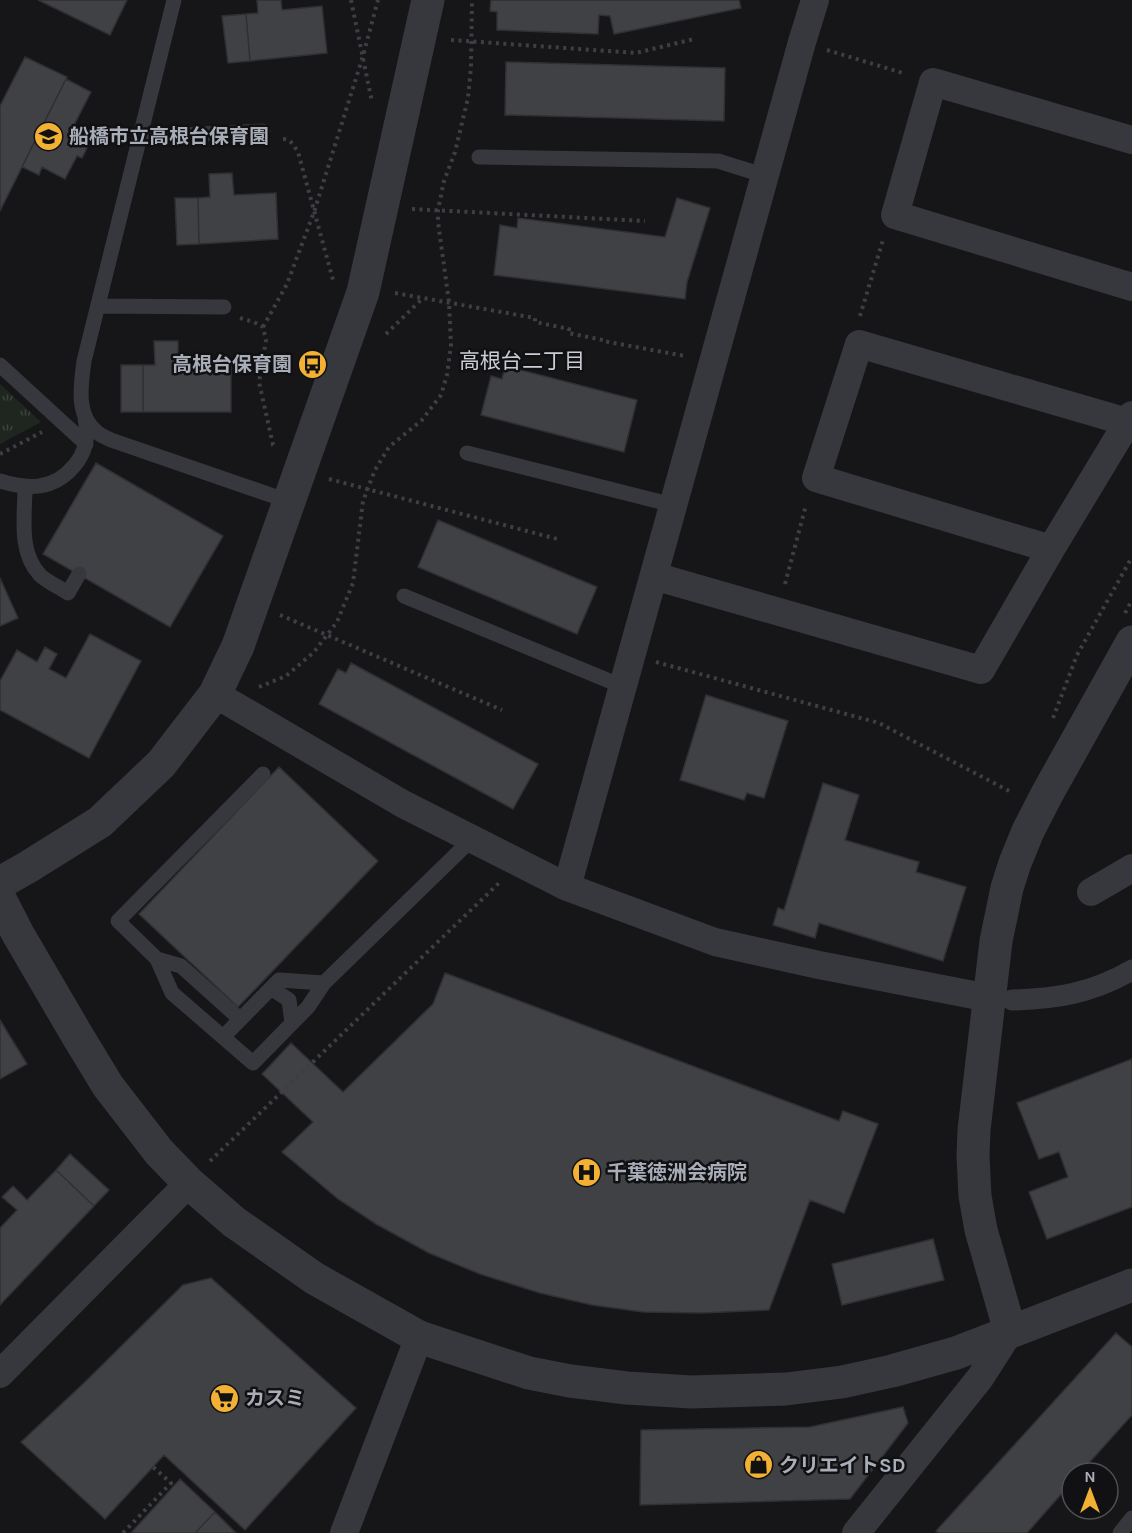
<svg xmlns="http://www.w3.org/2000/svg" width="1132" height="1533" font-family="Karla,'Noto Sans JP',sans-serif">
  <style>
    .grass { fill: url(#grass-tufts) }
    .building { fill: #404145; stroke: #303034; stroke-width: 1.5 }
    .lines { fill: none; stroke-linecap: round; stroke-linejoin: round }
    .path { stroke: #3d3f44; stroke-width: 4; stroke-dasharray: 3 4.5; stroke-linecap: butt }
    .service { stroke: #37383d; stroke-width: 15 }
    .pedestrian { stroke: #37383d; stroke-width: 21 }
    .minor { stroke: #37383d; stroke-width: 28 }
    .tertiary { stroke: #37383d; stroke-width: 33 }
    .labels { text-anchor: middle; stroke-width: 5; stroke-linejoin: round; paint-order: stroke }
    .poi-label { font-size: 20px; font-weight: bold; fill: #a8adb8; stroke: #111113; text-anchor: start }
    .neighbourhood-label { font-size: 21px; fill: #c9ccd4; stroke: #111113 }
  </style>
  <defs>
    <pattern id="grass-tufts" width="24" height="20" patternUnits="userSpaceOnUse" patternTransform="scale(1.5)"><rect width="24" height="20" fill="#1e261f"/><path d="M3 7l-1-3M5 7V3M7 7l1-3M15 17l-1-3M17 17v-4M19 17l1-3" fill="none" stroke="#3c433d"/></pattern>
  </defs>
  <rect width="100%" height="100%" fill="#161618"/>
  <path class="grass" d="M0,384l41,38 -41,22z"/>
  <path class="building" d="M38,0h89l-17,35z
    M257,0h24l1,10 40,-4 5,47 -77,8 -4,-47 12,-1z
    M491,0h248l2,8 -127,26 -4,-18 -11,-1 -1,19 -101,-4v-18l-7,-1z
    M246,14l4,47 -22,2 -6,-47z
    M25,57l42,20 -67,134v-105z
    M506,62l219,6 -1,53 -219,-6z
    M66,79l25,13 -20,39 20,9 -9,18 -5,-2 -12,23 -23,-12 -3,8 -17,-8z
    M232,173l2,22 42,-2 2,46 -79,5 -1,-46 12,-1 -1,-23z
    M175,198h23l1,46 -22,1z
    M677,198l33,10 -23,74 -2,17 -191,-24 6,-50 17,3 1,-10 147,19z
    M154,341h24v24l53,-1v48h-88v-47h12z
    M121,365h22v47h-22z
    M505,366l132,34 -13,52 -143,-37 10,-39 11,3z
    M96,463l127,73 -53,91 -127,-73z
    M438,520l159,67 -20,47 -159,-67z
    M0,578l18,40 -18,8z
    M90,634l51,27 -52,97 -89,-48v-29l17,-31 20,12 8,-15 12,7 -8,15 17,9z
    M351,663l187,101 -25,45 -194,-105 19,-35 8,4z
    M706,695l82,26 -24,77 -17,-5 -3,7 -64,-20z
    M279,767l99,94 -140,146 -99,-93z
    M823,783l36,12 -14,45 74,22 -3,10 50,15 -23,74 -124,-38 -4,15 -42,-13 5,-17 6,2z
    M445,973l394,148 4,-10 35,13 -34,89 -34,-13 -41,110 -67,3 -59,-1 -51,-7 -52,-12 -60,-19 -51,-21 -53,-29 -38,-25 -56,-47 31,-30 -51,-48 29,-31 52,49 90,-88z
    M0,1020l27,44 -27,15z
    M1132,1059v148l-85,32 -18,-47 39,-15 -9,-25 -20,7 -22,-56z
    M70,1154l39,36 -15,16 -38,-36z
    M56,1170l38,36 -94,99v-77l17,-18 -15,-13 11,-11 14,14z
    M933,1239l11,41 -102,25 -10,-41z
    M211,1278l145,130 -111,122 -81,-75 -59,64 -84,-77 63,-59 99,-98z
    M1116,1333l16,14v68l-52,58h-8v9l-45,51h-88l-3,-2z
    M903,1407l5,16 -58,76 -210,6 1,-75 169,-3z
    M180,1479l35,33 -20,21h-64z
    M215,1512l21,21h-41z"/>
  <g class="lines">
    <path class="path" d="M351,0l21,102
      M451,40l185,13 58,-14
      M827,50l79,24
      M283,139c8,0 11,7 15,13l35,128
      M412,209l233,12
      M395,293l140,25v4l34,7 -1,4 35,7v1l82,15
      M860,316l23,-76
      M240,318l14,4 9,5 3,13 -7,42 14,63 3,2
      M263,327l24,-43 27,-72 49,-156 15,-56
      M386,334l37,-36
      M0,454l42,-22
      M329,479l232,61
      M785,584l21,-79
      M1125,613l7,-13
      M280,615l222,95
      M656,662l223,61 134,70
      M259,687l27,-11 28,-24 23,-30 16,-39 10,-82 12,-31 14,-23 33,-27 19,-25 6,-20 4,-30 -2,-43 -11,-80v-12l6,-29 11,-29 13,-54 3,-31 1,-67
      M1053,718l24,-63 55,-98
      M210,1161l289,-278
      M123,1533l48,-50 -18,-16"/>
    <path class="service" d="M174,0l-90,361c-3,24 -9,55 14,72 4,3 9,5 13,7l177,61
      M140,137l123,-6
      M479,157l239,4 48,15
      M98,306l126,1
      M0,365l86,79
      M467,453l206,52
      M0,481c28,9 54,9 74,-15 13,-15 14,-29 11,-49
      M25,487c0,29 -7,65 15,88 7,7 19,12 28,18l11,-19
      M404,596l220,91
      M263,774l-145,147 39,38 15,34 81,70 55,-56 16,-24 148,-144
      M157,959l24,7 59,53
      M271,988l18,12 3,23
      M223,1037l56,-57 45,3
      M1120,1533l12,-15"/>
    <path class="pedestrian" d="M1012,1000c45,-1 80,-7 120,-30"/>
    <path class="minor" d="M1132,140l-199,-58 -38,133 237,72
      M1051,549l-235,-71 43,-134 268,78
      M654,576l327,94 70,-121 81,-134
      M215,694l188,110 164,83 148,55 104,23 170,33
      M567,887l235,-845 13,-42
      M1091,892l41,-24
      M0,1374l189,-191
      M344,1533l75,-196
      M856,1533l124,-155 30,-47"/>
    <path class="tertiary" d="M0,883l28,-16 72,-45 61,-58 54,-70 23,-48 125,-354 65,-292
      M0,899l18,35 59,101 31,51 51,66 30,31 45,39 80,56 105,59 110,36 41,8 57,7 64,4 95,-3 56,-7 50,-11 64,-18 176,-68
      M1010,1331l-29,-101 -6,-34 -2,-40 1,-26 22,-189 11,-53 8,-25 13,-32 19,-37 85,-152"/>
  </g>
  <defs>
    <symbol id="school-disc" viewBox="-11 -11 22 22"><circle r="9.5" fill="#f2b134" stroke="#111113"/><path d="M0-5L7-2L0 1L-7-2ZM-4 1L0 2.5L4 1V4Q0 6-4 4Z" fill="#111"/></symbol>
    <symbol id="bus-disc" viewBox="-11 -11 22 22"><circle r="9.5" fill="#f2b134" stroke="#111113"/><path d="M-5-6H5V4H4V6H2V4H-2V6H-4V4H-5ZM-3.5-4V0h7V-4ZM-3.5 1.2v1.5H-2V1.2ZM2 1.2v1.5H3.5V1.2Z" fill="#111"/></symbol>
    <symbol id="hospital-disc" viewBox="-11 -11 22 22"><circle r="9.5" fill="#f2b134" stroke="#111113"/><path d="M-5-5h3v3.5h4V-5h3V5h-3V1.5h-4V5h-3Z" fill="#111"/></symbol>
    <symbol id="supermarket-disc" viewBox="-11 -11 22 22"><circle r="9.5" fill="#f2b134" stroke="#111113"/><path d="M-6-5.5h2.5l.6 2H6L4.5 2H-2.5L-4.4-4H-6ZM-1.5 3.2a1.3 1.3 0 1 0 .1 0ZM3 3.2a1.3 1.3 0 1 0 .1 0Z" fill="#111"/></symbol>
    <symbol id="shop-disc" viewBox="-11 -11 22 22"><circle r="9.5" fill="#f2b134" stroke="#111113"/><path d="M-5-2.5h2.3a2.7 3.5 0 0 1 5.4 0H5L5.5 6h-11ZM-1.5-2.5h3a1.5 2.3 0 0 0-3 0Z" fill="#111"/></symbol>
  </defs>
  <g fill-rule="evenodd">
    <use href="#school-disc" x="32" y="120" width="33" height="33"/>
    <use href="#bus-disc" x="296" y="348" width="33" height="33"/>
    <use href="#hospital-disc" x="570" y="1156" width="33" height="33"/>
    <use href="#supermarket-disc" x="208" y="1382" width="33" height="33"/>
    <use href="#shop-disc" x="742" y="1448" width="33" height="33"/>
  </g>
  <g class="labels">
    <g class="poi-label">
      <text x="69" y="143">船橋市立高根台保育園</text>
      <text x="292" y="371" text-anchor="end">高根台保育園</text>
      <text x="607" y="1179">千葉徳洲会病院</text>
      <text x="245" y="1405">カスミ</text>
      <text x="779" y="1472">クリエイトSD</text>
    </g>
    <g class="neighbourhood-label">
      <text x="522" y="368">高根台二丁目</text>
    </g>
  </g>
  <g transform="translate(1090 1491)"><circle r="28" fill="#111113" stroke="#4d4f55" stroke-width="1.5"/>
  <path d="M0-4.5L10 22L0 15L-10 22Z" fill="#f2b134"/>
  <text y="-9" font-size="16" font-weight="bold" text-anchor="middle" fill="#a8adb8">N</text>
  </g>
</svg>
